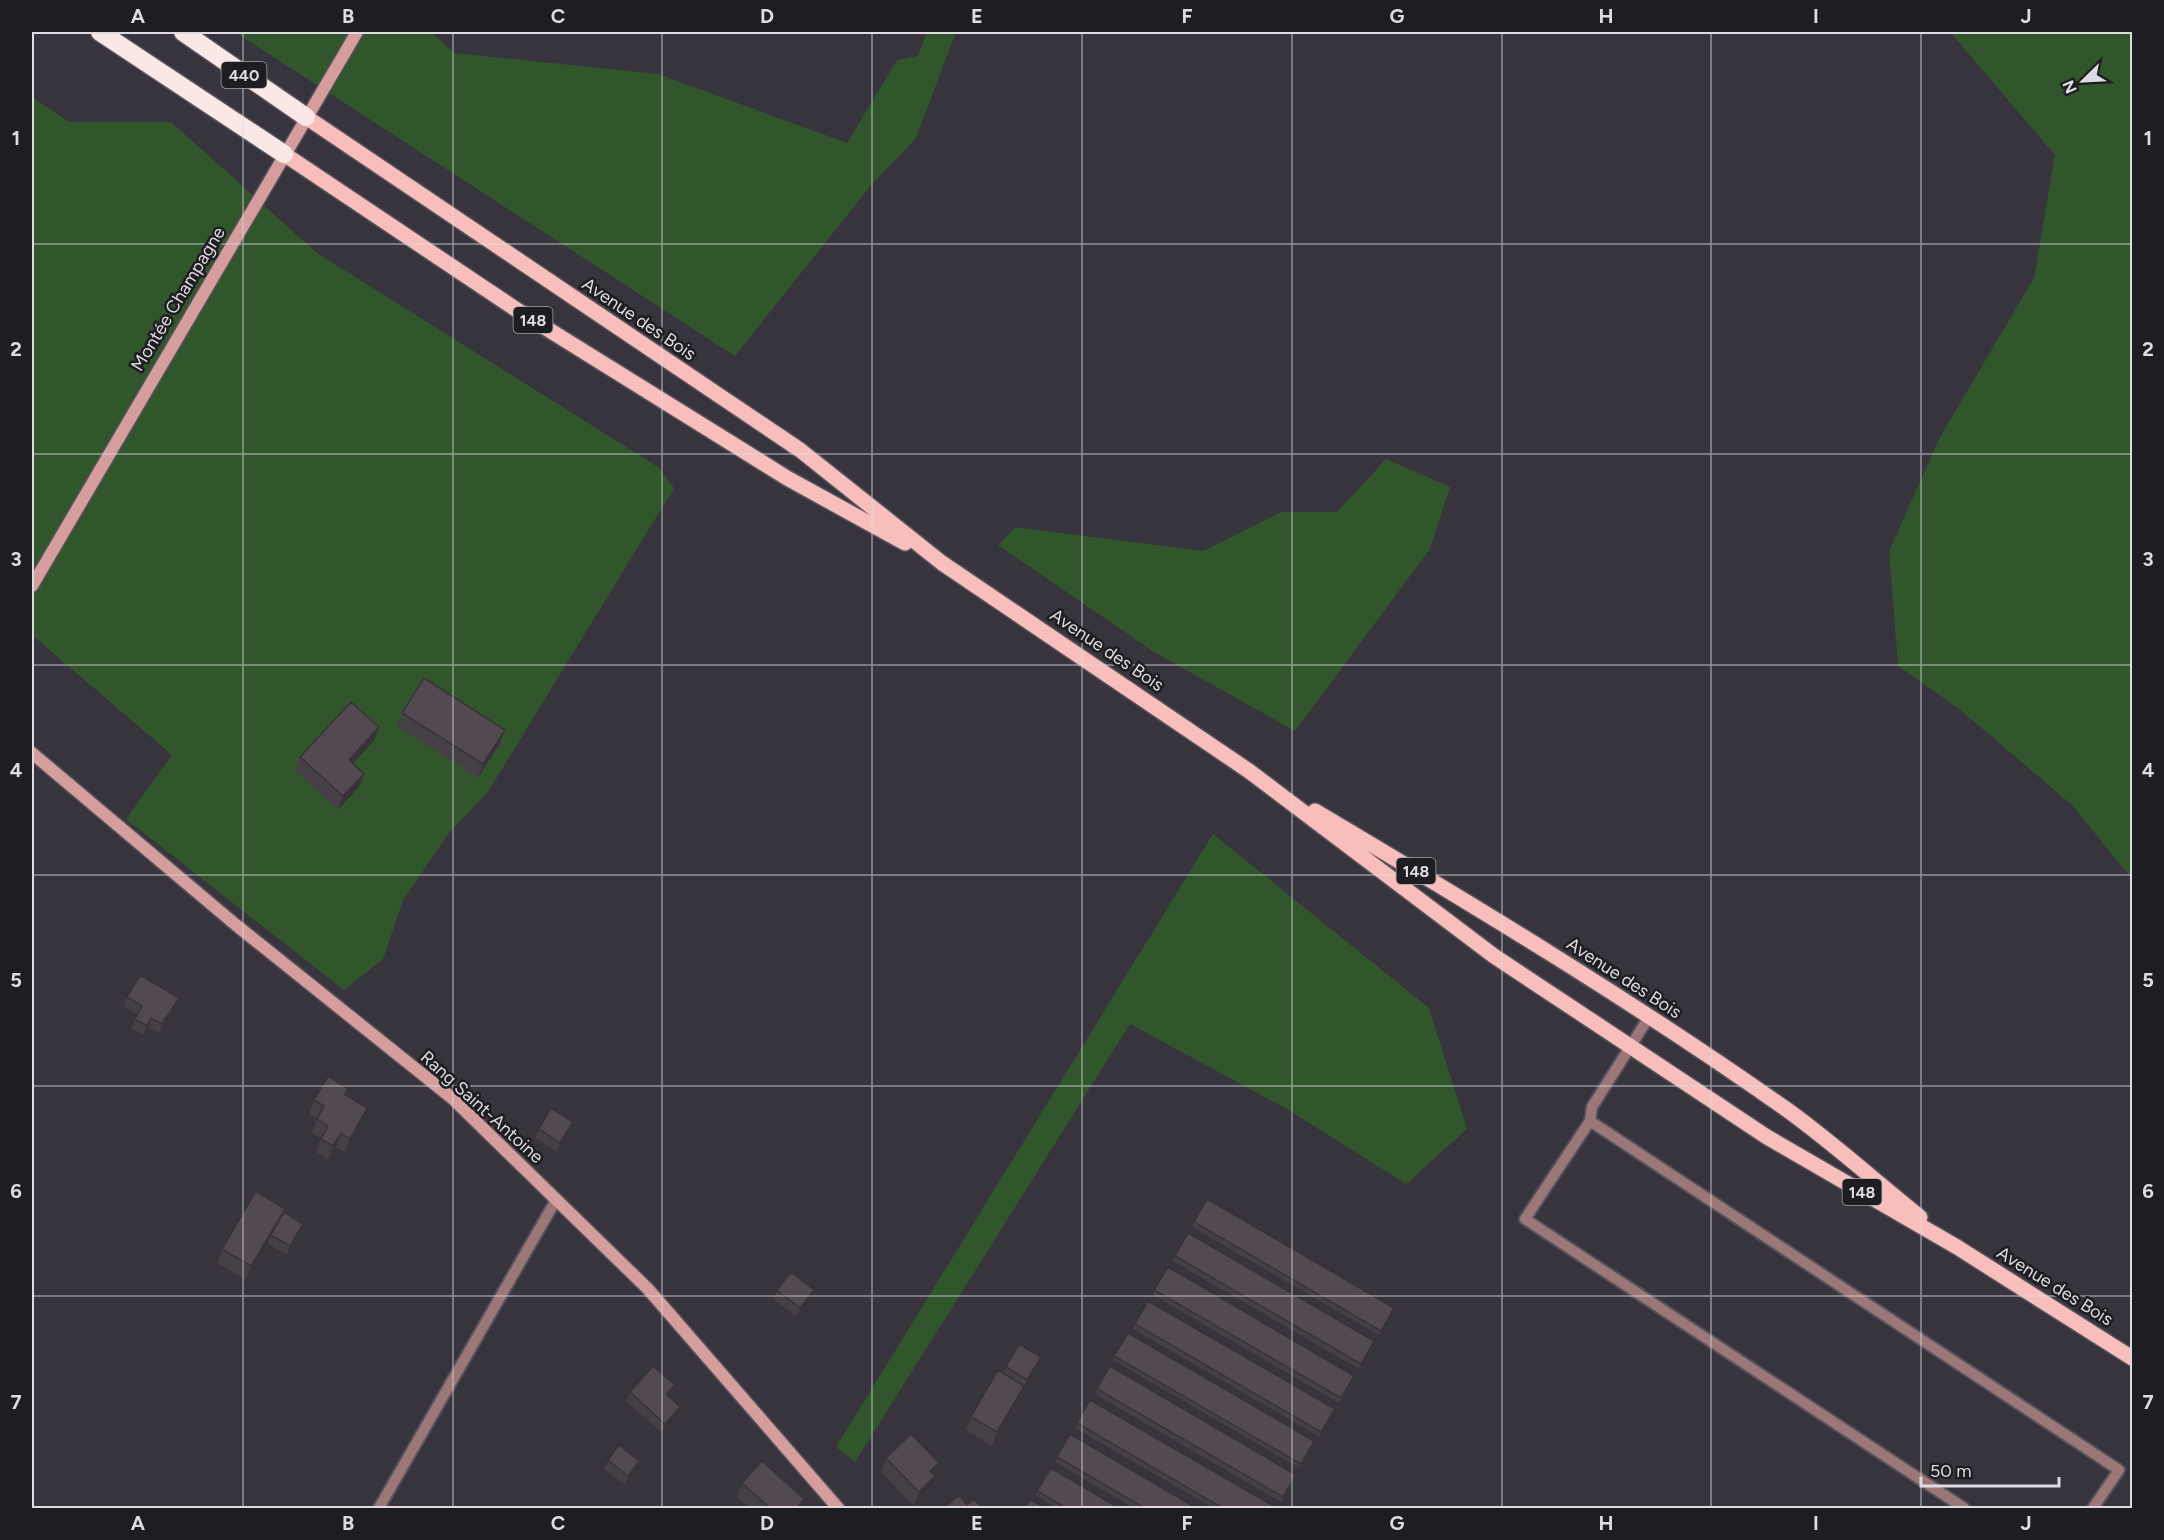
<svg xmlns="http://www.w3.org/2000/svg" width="2164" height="1540" font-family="Figtree,sans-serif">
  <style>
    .green { fill: #31562b }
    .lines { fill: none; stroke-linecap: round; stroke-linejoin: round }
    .lane-casing { stroke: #55525c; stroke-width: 14 }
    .secondary-casing { stroke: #55525c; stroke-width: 15 }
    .primary-casing { stroke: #55525c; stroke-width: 18 }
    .highway-casing { stroke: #55525c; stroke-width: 21 }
    .lane { stroke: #9b7877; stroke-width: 10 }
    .secondary { stroke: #d59d9b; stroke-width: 12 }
    .primary { stroke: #f7bebb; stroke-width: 15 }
    .highway { stroke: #fae8e7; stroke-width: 18 }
    .wall { fill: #473f46 }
    .shaded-wall { fill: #393339 }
    .building { fill: #524951; stroke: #393339; stroke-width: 1.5 }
    .grid { fill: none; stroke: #dedce2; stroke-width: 1.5; stroke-opacity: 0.55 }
    .labels { text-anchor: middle; stroke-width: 5; stroke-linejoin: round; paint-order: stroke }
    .shield { fill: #1e1d21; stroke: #a4a3a8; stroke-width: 1.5 }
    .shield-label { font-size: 16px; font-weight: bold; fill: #dedce2 }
    .street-label { font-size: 18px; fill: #dedce2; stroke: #1e1d21 }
    .neatline { fill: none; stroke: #dedce2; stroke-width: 2 }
    .grid-label { font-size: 20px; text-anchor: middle; font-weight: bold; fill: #dedce2 }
  </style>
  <rect width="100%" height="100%" fill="#37343e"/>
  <path class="green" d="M235,32h196l23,21 204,21 189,69 50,-83 21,-4 9,-24h29l-40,106 -44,46 -137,172z
    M1950,32h182v847l-60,-74 -114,-97 -60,-42 -9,-115 51,-114 94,-159 21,-123z
    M32,97l37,25h102l146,131 341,214 16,21 -186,304 -39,41 -46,67 -20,59 -39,31 -218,-171 46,-64 -140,-120z
    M1386,459l64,28 -20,62 -135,182 -141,-79 -156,-107 17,-18 188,24 78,-39h56z
    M1213,834l216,174 38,121 -61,55 -119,-75 -157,-85 -275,438 -19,-15z"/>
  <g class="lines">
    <defs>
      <path id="lane" d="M1649,1017l-57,90 -2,14 -65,98 439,289
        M1590,1121l529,349 -26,38
        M379,1508l177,-308"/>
      <path id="secondary" d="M32,586l325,-554
        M32,753l204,172 216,173 196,191 190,219"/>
      <path id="primary" d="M306,117l494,333 142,113 307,208 245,185 273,181 190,110 175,111
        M284,154l233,156 270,168 118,65
        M1315,811c160,95 319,191 471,298 46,33 89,72 134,108"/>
      <path id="highway" d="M100,32l184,122
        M183,32l123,85"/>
    </defs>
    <use href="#lane" class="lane-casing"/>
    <use href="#secondary" class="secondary-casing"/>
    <use href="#primary" class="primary-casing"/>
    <use href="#highway" class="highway-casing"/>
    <use href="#lane" class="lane"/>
    <use href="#secondary" class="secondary"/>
    <use href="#primary" class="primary"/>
    <use href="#highway" class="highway"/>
  </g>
  <path class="wall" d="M914,32h12l-2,4z
    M402,713l98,30 -22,35 -81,-52z
    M374,741l-21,22 11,11 -5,13 -21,23 -43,-39 5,-14z
    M127,997l52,1 -4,9 -16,26 -11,-6 -5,8 -12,-7 6,-14 -14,-8z
    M348,1089l-2,6 16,27 -17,30 -9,-5 -8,13 -12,-8 5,-14 -9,-5 5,-14 -8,-5 5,-14z
    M539,1129l31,3 -13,20 -22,-14z
    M285,1209l-2,4 20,11 -3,9 -13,22 -20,-12 -21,37 -29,-17 5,-14z
    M1194,1222l198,90 -13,23 -187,-108z
    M1175,1256l198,90 -14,23 -186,-108z
    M777,1290l34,9 -14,18 -23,-17z
    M1154,1290l198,90 -13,23 -186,-108z
    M1135,1324l198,90 -13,23 -187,-108z
    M1114,1356l198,89 -13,23 -186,-108z
    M1037,1366l-13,23 -4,11 -28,46 -26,-16 5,-13 32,-44 3,-6z
    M675,1385l-3,9 -3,3 8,19 -15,17 -36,-32 4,-9z
    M1097,1389l198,90 -14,23 -186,-108z
    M1077,1423l200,85 -62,1 -140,-81z
    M1057,1457l141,52h-62l-81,-47z
    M886,1458l49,18 -5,14 -16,16 -33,-34z
    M608,1460l28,10 -11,15 -21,-16z
    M742,1483l62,16 -3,10h-50l-14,-12z
    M1037,1491l84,18h-63l-22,-14z"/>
  <path class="shaded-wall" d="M379,727l-5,14 -30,32 5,-13z
    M505,730l-5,13 -22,35 5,-14z
    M364,774l-5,13 -21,23 5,-14z
    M179,998l-4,9 -16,26 3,-9z
    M151,1018l-3,9 -5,8 4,-9z
    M367,1108l-5,14 -17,30 5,-13z
    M573,1122l-3,10 -13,20 3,-9z
    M341,1133l-5,14 -8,13 5,-14z
    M285,1209l-5,13 -9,13 -4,8 -21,37 5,-14z
    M303,1224l-3,9 -13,22 3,-9z
    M814,1290l-3,9 -14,18 3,-9z
    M1374,1341l-1,5 -14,23 2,-5z
    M1041,1357l-4,9 -13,23 3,-9z
    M675,1385l-3,9 -9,10 3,-10z
    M1024,1386l-4,14 -28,46 5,-14z
    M680,1407l-3,9 -15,17 3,-9z
    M1335,1409l-2,5 -13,23 1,-5z
    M639,1461l-3,9 -11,15 3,-9z
    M939,1463l-5,13 -4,-5z
    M935,1476l-5,14 -16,16 5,-14z
    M804,1499l-3,10h-5z"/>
  <path class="building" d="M424,678l81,52 -22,34 -81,-51z
    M351,702l28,25 -30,33 15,14 -21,22 -43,-39z
    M140,975l39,23 -17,26 -11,-6 -4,8 -12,-7 7,-13 -15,-9z
    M328,1076l20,13 -4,5 23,14 -17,31 -9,-6 -8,13 -12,-7 7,-13 -11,-7 7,-13 -10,-6z
    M551,1108l22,14 -13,21 -21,-14z
    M256,1191l29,18 -34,57 -29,-17z
    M1207,1199l187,109 -13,23 -187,-109z
    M284,1212l19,12 -13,22 -19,-11z
    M1188,1233l186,108 -13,23 -186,-108z
    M1168,1267l186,109 -13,22 -187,-108z
    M791,1272l23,18 -14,18 -23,-18z
    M1148,1301l187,108 -14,23 -186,-108z
    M1128,1333l186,108 -13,23 -187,-108z
    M1019,1344l22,13 -14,23 -21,-13z
    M653,1366l22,19 -9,9 14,13 -15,17 -35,-32z
    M1110,1366l186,109 -13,22 -186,-108z
    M998,1370l26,16 -27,46 -26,-15z
    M1090,1400l187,108 -1,1h-52l-147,-86z
    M911,1434l28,29 -9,8 5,5 -16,16 -33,-34z
    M1070,1434l128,75h-52l-89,-52z
    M619,1445l20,16 -11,15 -20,-16z
    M762,1461l42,38 -8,10h-25l-29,-26z
    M1051,1468l70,41h-53l-31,-18z
    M959,1495l8,10 7,-6 9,10h-40z
    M1030,1499l16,10h-21z"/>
  <path class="grid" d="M243,32v1476M453,32v1476M662,32v1476M872,32v1476M1082,32v1476M1292,32v1476M1502,32v1476M1711,32v1476M1921,32v1476M32,244h2100M32,454h2100M32,665h2100M32,875h2100M32,1086h2100M32,1296h2100"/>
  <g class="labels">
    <g class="shield">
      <rect x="221.5" y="62" width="45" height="26" rx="4.5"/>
      <rect x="513.5" y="307" width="39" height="26" rx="4.5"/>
      <rect x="1396.5" y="858" width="39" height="26" rx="4.5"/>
      <rect x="1842.5" y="1179" width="39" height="26" rx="4.5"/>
    </g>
    <g class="shield-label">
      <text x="244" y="81">440</text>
      <text x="533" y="326">148</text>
      <text x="1416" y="877">148</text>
      <text x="1862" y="1198">148</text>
    </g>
    <g class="street-label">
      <text transform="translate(178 299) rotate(-59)" y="6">Montée Champagne</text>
      <text transform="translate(639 319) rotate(34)" y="6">Avenue des Bois</text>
      <text transform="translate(1107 650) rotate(34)" y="6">Avenue des Bois</text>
      <text transform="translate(1624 978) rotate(33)" y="6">Avenue des Bois</text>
      <text transform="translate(482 1107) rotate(42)" y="6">Rang Saint-Antoine</text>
      <text transform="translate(2055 1286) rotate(32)" y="6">Avenue des Bois</text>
    </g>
  </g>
  <rect width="2164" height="1540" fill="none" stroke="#1e1d21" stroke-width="66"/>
  <g transform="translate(2083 81) rotate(246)" stroke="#1e1d21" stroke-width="4.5" paint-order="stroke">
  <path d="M0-4.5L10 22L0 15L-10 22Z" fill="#dedce2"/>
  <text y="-9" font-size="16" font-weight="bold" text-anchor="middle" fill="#dedce2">N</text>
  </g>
  <path d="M1921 1477v9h138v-9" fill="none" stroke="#dedce2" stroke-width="3"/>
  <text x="1930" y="1477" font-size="18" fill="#dedce2" stroke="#1e1d21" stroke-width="4.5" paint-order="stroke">50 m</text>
  <rect x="33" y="33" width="2098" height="1474" class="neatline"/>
  <g class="grid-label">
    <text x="138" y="23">A</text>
    <text x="348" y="23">B</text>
    <text x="558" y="23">C</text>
    <text x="767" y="23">D</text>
    <text x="977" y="23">E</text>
    <text x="1187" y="23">F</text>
    <text x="1397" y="23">G</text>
    <text x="1606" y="23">H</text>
    <text x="1816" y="23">I</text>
    <text x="2026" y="23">J</text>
    <text x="16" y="145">1</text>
    <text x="2148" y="145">1</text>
    <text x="16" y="356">2</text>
    <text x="2148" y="356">2</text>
    <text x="16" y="566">3</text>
    <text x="2148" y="566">3</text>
    <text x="16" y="777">4</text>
    <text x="2148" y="777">4</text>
    <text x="16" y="987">5</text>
    <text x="2148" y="987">5</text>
    <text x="16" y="1198">6</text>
    <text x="2148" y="1198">6</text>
    <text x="16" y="1409">7</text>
    <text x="2148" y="1409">7</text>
    <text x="138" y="1530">A</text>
    <text x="348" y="1530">B</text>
    <text x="558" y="1530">C</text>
    <text x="767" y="1530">D</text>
    <text x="977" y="1530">E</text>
    <text x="1187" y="1530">F</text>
    <text x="1397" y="1530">G</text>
    <text x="1606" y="1530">H</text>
    <text x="1816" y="1530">I</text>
    <text x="2026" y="1530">J</text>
  </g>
</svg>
